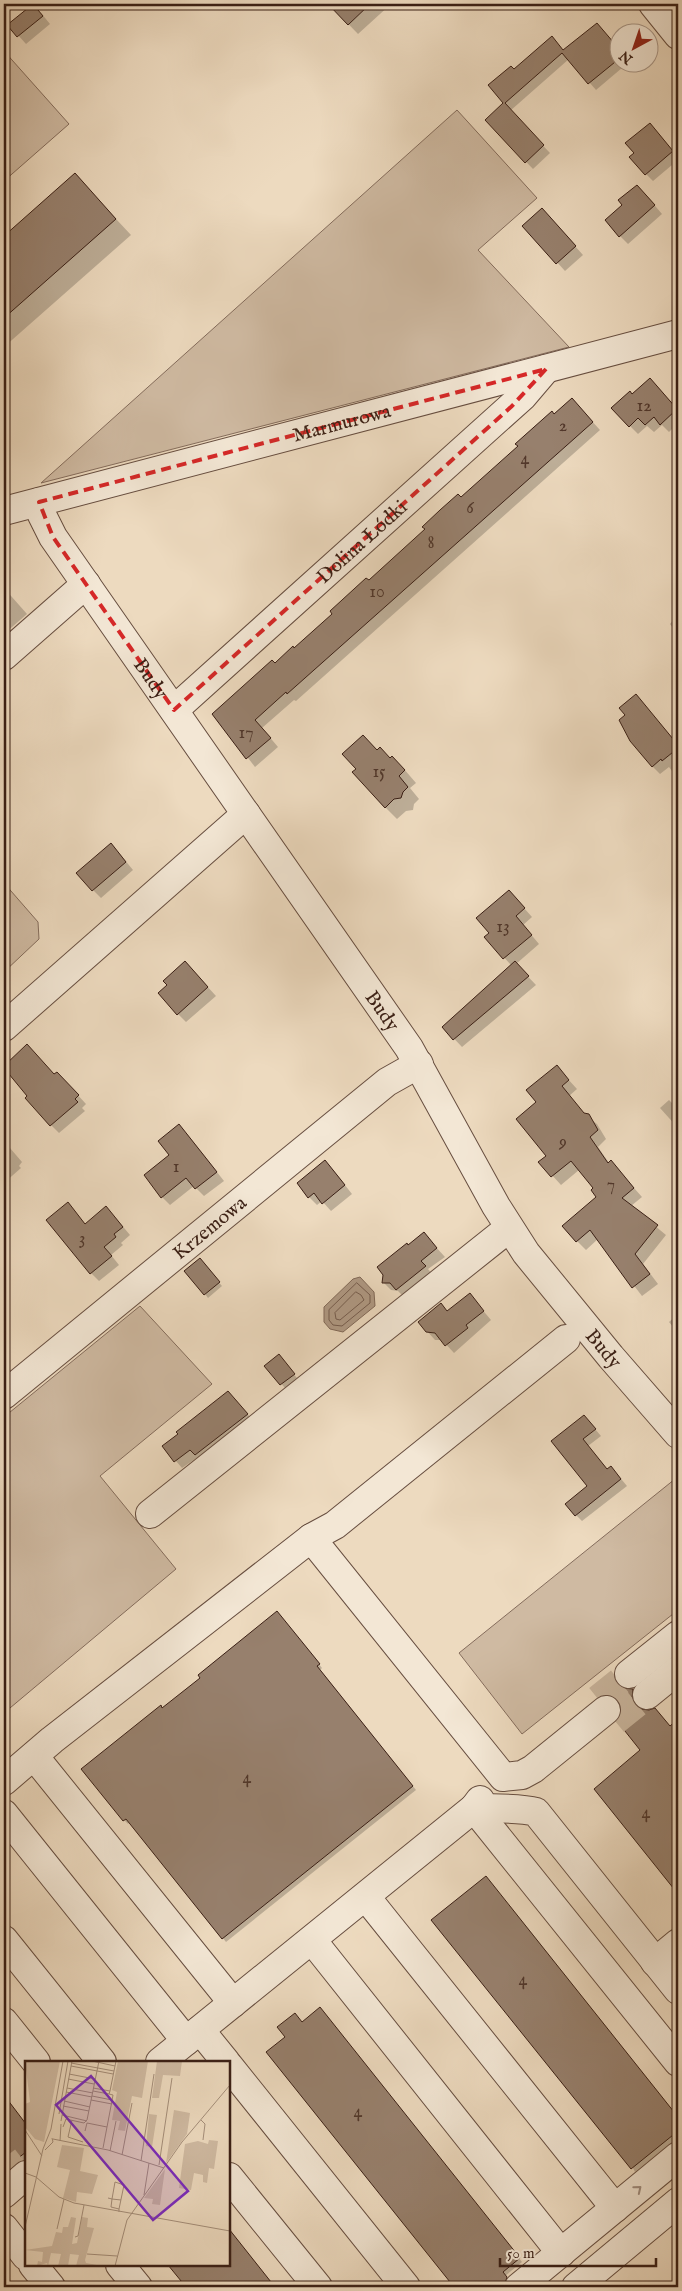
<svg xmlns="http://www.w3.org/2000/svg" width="682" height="2291" font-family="'IM FELL English',serif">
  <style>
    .green { fill: #cfbaa2; stroke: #846c5c }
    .water { fill: #b09a85; stroke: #816958 }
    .shadow { fill: #0003 }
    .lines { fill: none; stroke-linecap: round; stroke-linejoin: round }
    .shore { stroke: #755c4d; stroke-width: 1 }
    .building { fill: #97806d; stroke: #3a1f15 }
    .minor-tunnel { stroke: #c9b59d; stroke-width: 28; stroke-dasharray: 28 14; stroke-linecap: butt }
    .minor-casing { stroke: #674e40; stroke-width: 30 }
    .minor { stroke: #f3e7d5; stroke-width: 28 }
    .oneway { stroke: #a08d7f }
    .marked { fill: none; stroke: #d62828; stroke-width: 4; stroke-dasharray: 10 6; stroke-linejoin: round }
    .labels { text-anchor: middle; stroke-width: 4.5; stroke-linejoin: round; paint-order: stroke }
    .number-label { font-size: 18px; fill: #51372b }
    .street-label { font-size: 20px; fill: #3a1f15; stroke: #f3e7d5 }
    .inset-road { fill: none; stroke: #a58f7b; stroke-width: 1 }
    .view { fill: #7b2cbf; fill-opacity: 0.15; stroke: #7b2cbf; stroke-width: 2.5 }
    .inset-edge { fill: none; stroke: #3a1f15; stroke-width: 2.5 }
  </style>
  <rect width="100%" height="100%" fill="#eddabf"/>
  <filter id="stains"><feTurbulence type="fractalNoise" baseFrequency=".004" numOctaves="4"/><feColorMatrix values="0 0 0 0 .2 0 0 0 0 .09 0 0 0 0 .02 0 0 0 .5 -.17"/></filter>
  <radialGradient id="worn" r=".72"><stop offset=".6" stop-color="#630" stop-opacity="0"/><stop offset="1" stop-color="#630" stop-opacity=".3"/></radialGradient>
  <path class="green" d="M4,51l65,73 -65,57z
    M457,110l80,88 -59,52 91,97 -528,136z
    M4,883l34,39 1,17 -35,33z
    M140,1306l72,78 -112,92 76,93 -172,144v-296z
    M675,1479l3,4v127l-156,124 -63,-81z"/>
  <path class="water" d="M360,1277l14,15 1,14 -32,26 -13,-3 -6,-7v-15l29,-28z"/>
  <path class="shadow" d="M329,4h62l-33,30z
    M41,13l9,11 -24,20 -17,-19z
    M620,50v12h9l-33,28 -27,-31 -59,52 40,42 -17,16 -47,-49 19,-17 9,-32 50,-20z
    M657,132l21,25v3l-25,21 -7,-7z
    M75,175l56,60 -127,112v-110z
    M645,194l17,20 -34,30 -8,-8z
    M550,218l33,37 -18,16 -41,-45z
    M658,388l20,23v12l-9,9 -7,-7 -8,7 -7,-6 -9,8 -8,-8 2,-31z
    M580,408l20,22 -304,271 -2,-1 -32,28 16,19 -23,20 -41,-53 80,-64 260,-234z
    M4,588l23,26 -23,20z
    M678,614v21l-8,-11z
    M636,696l42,49v34l-9,-12 -9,7 -8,-8 -26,-50z
    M378,751l26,18 12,14 -6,5 9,11 -5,5 -1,6 -7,1 -9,8 -12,-12z
    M119,853l14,17 -32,28 -8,-8z
    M509,891l23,26 -9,8 16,19 -23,20 20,21 -74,62 -19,-20 68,-62 -25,-28 4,-4z
    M185,962l31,34 -30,26 -8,-8 -9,-29z
    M557,1067l20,22 -8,7 16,19 12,9 9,15 -8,8 11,16 10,8 23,26 -11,9 35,29 -23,29 15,20 -16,12 -44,-57 -12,11 -9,-9 21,-44 -3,-9 -16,-18 -18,15 -21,-23 7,-6 -9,-54z
    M54,1076l11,5 21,23 -4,4 3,3 -26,22 -8,-8z
    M669,1100l9,9v19l-18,-20z
    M187,1134l37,47 -20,15 -10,-10 -24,19 -8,-8 9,-41z
    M4,1141l18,21 -3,4 2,2 -17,15z
    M333,1170l19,24 -21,17 -9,-10 -5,4 -8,-8z
    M75,1212l11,13 28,-9 16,19 -9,8 2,2 -12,10 8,10 -20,16 -8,-8z
    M424,1234l21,23 -17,12 5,6 -28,23 -7,-7 -7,-1 -8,-8 1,-8 25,-27z
    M203,1264l19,22 -14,12 -3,-4z
    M470,1295l21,25 -37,33 -12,-13h-7l-8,-9 14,-26 7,7z
    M678,1314v19l-9,-11z
    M282,1360l15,18 -12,10 -19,-22z
    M235,1399l19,23 -51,39 -5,-4 -16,11 -18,-21z
    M590,1423l11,13 -13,10 20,24 9,4 10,12 -45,35 -6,-6 12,-29 -36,-45z
    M281,1617l41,51 -2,2 96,120 -190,152 -96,-120 -2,2 -4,-4 -41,-51z
    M614,1679l6,9 12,2 4,4 -1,8 3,6 32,20 8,-7v171l-82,-103 46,-39 -22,-49 -4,-2 -13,1 -4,-4z
    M489,1882l189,235v20l-43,35z
    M324,2013l198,249 -17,14 5,6 -2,5h-53l-187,-235z
    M4,2096l22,29v34l-22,18z
    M229,2230l46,57h-88l-18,-22h60z"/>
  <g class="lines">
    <path class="shore" d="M357,1283l13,12v8l-28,23 -9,-1 -4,-5v-10z
      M356,1292l5,3 3,5 -24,20 -4,-1 -1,-6z"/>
  </g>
  <path class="building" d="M33,4l10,12 -26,21 -10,-12z
    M328,4h42l-22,21z
    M597,23l23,27v8l-32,26 -26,-31 -57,50 39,42 -19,18 -40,-43 18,-17 -15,-18 23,-19 3,3 38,-33 11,14z
    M650,123l23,28 -28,24 -16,-18 5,-4 -9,-10z
    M75,173l41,46 -112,99v-82z
    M637,185l18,20 -36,32 -14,-17 17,-15 -4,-5z
    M542,208l34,38 -20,18 -34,-38z
    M650,378l27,31 -17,16 -6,-8 -9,8 -7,-7 -9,9 -18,-19 19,-17 2,3z
    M572,398l21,24 -306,272 -1,-2 -31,28 16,18 -25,21 -34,-45 60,-54 3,3 18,-17 1,2 38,-34 -2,-3 36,-33 3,2 56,-51 -3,-2 18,-17 18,-16 3,3 57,-51 -3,-2 37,-33 2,3z
    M636,694l42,51v3l-16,13 -1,-2 -9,8 -22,-26 -11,-21 6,-5 -6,-7z
    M363,735l14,15 3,-3 10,11 2,-2 13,14 -6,6 9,11 -5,5 -2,6 -7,1 -9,9 -33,-36 4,-3 -14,-15z
    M111,843l15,19 -34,29 -16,-18z
    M509,890l16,18 -9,8 16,19 -29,24 -19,-22 5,-4 -13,-15z
    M185,961l23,26 -31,28 -19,-22 9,-8 -4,-4z
    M515,961l14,15 -76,64 -11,-13z
    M27,1044l27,30 3,-2 22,23 -4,4 3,3 -28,24 -25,-28 2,-2 -23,-28v-2z
    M557,1065l12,15 -7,6 22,27 5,1 9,16 -8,7 18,26 3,-3 23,28 -12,10 36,27 -23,29 15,20 -18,14 -42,-58 -14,12 -14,-16 34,-29 -5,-7 2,-2 -22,-27 -20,16 -13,-15 8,-6 -30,-37 20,-17 -10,-12z
    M179,1124l38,48 -22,17 -9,-11 -25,20 -17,-23 25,-20 -11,-14z
    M325,1160l20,25 -23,19 -8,-11 -6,5 -11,-15z
    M68,1202l17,22 21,-18 17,21 -9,7 2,3 -12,10 8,9 -22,18 -44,-54z
    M424,1232l13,16 -16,13 5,5 -30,24 -6,-7h-8l1,-8 -6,-8 30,-24 1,2z
    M200,1258l20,24 -16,13 -20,-24z
    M470,1293l14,18 -18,14 2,3 -23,18 -10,-13 -9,-1 -8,-10 23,-19 6,8z
    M279,1354l16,20 -15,11 -16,-19z
    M228,1391l20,23 -53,41 -5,-5 -16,12 -12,-16 16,-12 -2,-2z
    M584,1415l12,14 -13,10 24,30 4,-3 10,13 -46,37 -10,-12 22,-18 -36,-45z
    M277,1611l43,53 -3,2 96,120 -191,153 -96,-120 -3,2 -42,-52 80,-64 1,3 38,-30 -2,-3z
    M614,1677l3,7 6,4 10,1 -1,9 3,7 6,4 8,1 6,-2 15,18 8,-7v175l-84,-105 46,-39 -23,-29 4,-13 -3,-7 -7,-6 -13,2 -3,-4z
    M486,1876l192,241v14l-47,38 -200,-249z
    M320,2007l200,251 -17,14 4,5 -3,10h-50l-188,-235 19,-15 -8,-10 18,-14 7,9z
    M4,2095l22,29v28l-22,17z
    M229,2229l46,58h-89l-18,-22h61z"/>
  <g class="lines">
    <path class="minor-tunnel" d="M598,1699l31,-25
      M615,1721l32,-26
      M4,2158l17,22"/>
    <defs>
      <g id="minor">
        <path d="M653,4l25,31"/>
        <path id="s1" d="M39,502l3,13 11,22 356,511 87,158 30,47 85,104 67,77"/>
        <path id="s2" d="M4,511l674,-177"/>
        <path d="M4,656l82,-72"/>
        <path id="s3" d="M174,710l349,-314 23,-27"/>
        <path d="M4,1027l242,-213"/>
        <path id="s4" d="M4,1395l383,-313 32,-18"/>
        <path d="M150,1514l359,-286"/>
        <path d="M311,1538l24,-13 231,-186"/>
        <path d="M629,1674l49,-39"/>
        <path d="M647,1695l31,-25"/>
        <path d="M34,1756l199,247"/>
        <path d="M4,1781l48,-41 259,-202 192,239 19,-2 11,-6 73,-59"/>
        <path d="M480,1800l-6,8 204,254"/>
        <path d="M4,1814l182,227"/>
        <path d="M366,1897l249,311"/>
        <path d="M4,1940l98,122"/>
        <path d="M312,1940l249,313"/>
        <path d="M655,1962l23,-19"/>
        <path d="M4,2022l32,40"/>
        <path d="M200,2030l26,32"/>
        <path d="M160,2062l314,-254c19,1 45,-1 62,4l142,178"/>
        <path d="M229,2066l177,221"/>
        <path d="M229,2177l89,110"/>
        <path d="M4,2194l22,-19"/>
        <path d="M4,2228l22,28"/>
        <path d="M33,2265l18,22"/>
        <path d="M120,2265l18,22"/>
        <path d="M519,2287l159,-131"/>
        <path d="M576,2287l102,-85"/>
      </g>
    </defs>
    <use href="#minor" class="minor-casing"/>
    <use href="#minor" class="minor"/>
  </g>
  <defs><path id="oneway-chevron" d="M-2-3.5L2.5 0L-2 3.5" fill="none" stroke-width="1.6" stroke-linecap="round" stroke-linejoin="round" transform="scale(1.25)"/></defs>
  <use class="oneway" href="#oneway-chevron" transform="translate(638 2189) rotate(-39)"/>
  <path class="marked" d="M546,369l-34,37 -338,304 -121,-173 -14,-35z"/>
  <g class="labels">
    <g class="number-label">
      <text x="644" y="411">12</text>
      <text x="563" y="431">2</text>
      <text x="525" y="464">4</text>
      <text x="470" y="513">6</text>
      <text x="431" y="548">8</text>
      <text x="377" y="597">10</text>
      <text x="246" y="738">17</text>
      <text x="379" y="777">15</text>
      <text x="503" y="932">13</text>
      <text x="563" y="1147">9</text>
      <text x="176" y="1172">1</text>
      <text x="611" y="1190">7</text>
      <text x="82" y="1244">3</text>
      <text x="247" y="1783">4</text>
      <text x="646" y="1818">4</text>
      <text x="523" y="1985">4</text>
      <text x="358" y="2117">4</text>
    </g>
    <g class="street-label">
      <text dy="7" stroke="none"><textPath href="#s2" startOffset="349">Marmurowa</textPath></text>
      <text dy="7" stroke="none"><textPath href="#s3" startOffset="252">Dolina Łódki</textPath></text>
      <text dy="7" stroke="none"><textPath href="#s1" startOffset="210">Budy</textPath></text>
      <text dy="7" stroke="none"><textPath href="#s1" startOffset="615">Budy</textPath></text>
      <text dy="7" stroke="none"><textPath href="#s4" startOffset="265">Krzemowa</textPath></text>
      <text dy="7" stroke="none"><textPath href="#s1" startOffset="1020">Budy</textPath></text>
    </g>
  </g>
  <g transform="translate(25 2061)">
    <rect width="205" height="205" fill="#eddabf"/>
    <path d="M0,0h35l-16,81 -9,-3 -10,-12v-23l5,-2zM93,0h30l-6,37 -10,-2 -7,35 -7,-1 2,-9 -8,-1 5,-28 -5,-2zM132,0h25l-2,15 -17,-1 -4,23h-7zM149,49l16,3 -3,21 -21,29zM124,53l8,1 -5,32 -6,-1zM184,79l9,1 -4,28 -5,-1 -2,15 -4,-1v-7l-9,-2 -3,17 -12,-2 6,-44 13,-3 10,3zM37,84l22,3 -4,23 18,4 -6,19 -15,-2 -1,10 -13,-4 7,-28 -13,-3zM140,108l-5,36 -8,-1 1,-5 -9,-1zM46,156l5,1 -4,26 5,-1 5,-26 6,1 -1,9 7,1 -9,32 1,3 11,2 -1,1h-20l3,-11 -9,-1 -2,12h-10l3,-12 -10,-1 -3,13 -1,-3 -10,3 1,-5 4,1 1,-10 -18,-2 27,-4 4,-14 6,1 1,-6h5z" fill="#cfbaa2"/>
    <path class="inset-road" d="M67,0l23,5M46,2l43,8M46,5l42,8M44,13l26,5M43,18l26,5M42,27l26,5M68,30l16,3M85,30l6,-30M41,31l26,5M67,35l20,4M66,39l21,4M39,40l26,6M38,45l26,5M34,53l9,-53M37,54l25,6M47,59l-4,17 15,5M176,59l4,4 -2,16M36,60l11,-60M38,66l3,-8 18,4 3,-3 12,-59M26,68l12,-68M0,69l17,26M60,70l2,-8 20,4 4,-21 2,-11 -4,-1 1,-3 -17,-3M28,78l55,11 56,18M35,80l1,-17M78,87l4,-21M20,89l8,-8 -1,-4M85,90l6,-30M97,94l10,-52M116,100l13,-87M134,104l13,-87M0,112l11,4 23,20 15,6 156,28M119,134l5,-32M83,137l4,1 -1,8 8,2M94,151v-3l5,-24 -9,-3 -3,17 9,1M0,166l18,-78 8,-20M32,168l7,-30M50,176l3,-1 6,-31M62,193l30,2M90,205l12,-46 55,-78 48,-57"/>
    <path class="view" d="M66,15l97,115 -35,29 -97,-115z"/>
    <rect width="205" height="205" class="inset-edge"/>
  </g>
  <rect width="682" height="2291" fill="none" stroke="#eddabf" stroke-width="20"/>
  <rect x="5" y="5" width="672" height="2281" fill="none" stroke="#3a1f15" stroke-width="2.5"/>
  <rect x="10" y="10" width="662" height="2271" fill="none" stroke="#3a1f15"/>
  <g transform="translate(634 48) rotate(220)"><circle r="24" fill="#f3e7d5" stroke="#a99788"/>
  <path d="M0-4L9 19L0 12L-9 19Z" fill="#8f2418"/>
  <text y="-8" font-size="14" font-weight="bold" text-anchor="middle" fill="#3a1f15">N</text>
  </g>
  <path d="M500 2258v8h156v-8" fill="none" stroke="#3a1f15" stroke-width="2.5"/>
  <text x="507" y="2258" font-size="15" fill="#3a1f15" stroke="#f3e7d5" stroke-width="4" paint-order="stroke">50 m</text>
  <rect width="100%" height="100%" filter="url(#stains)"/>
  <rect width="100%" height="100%" fill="url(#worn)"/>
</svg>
